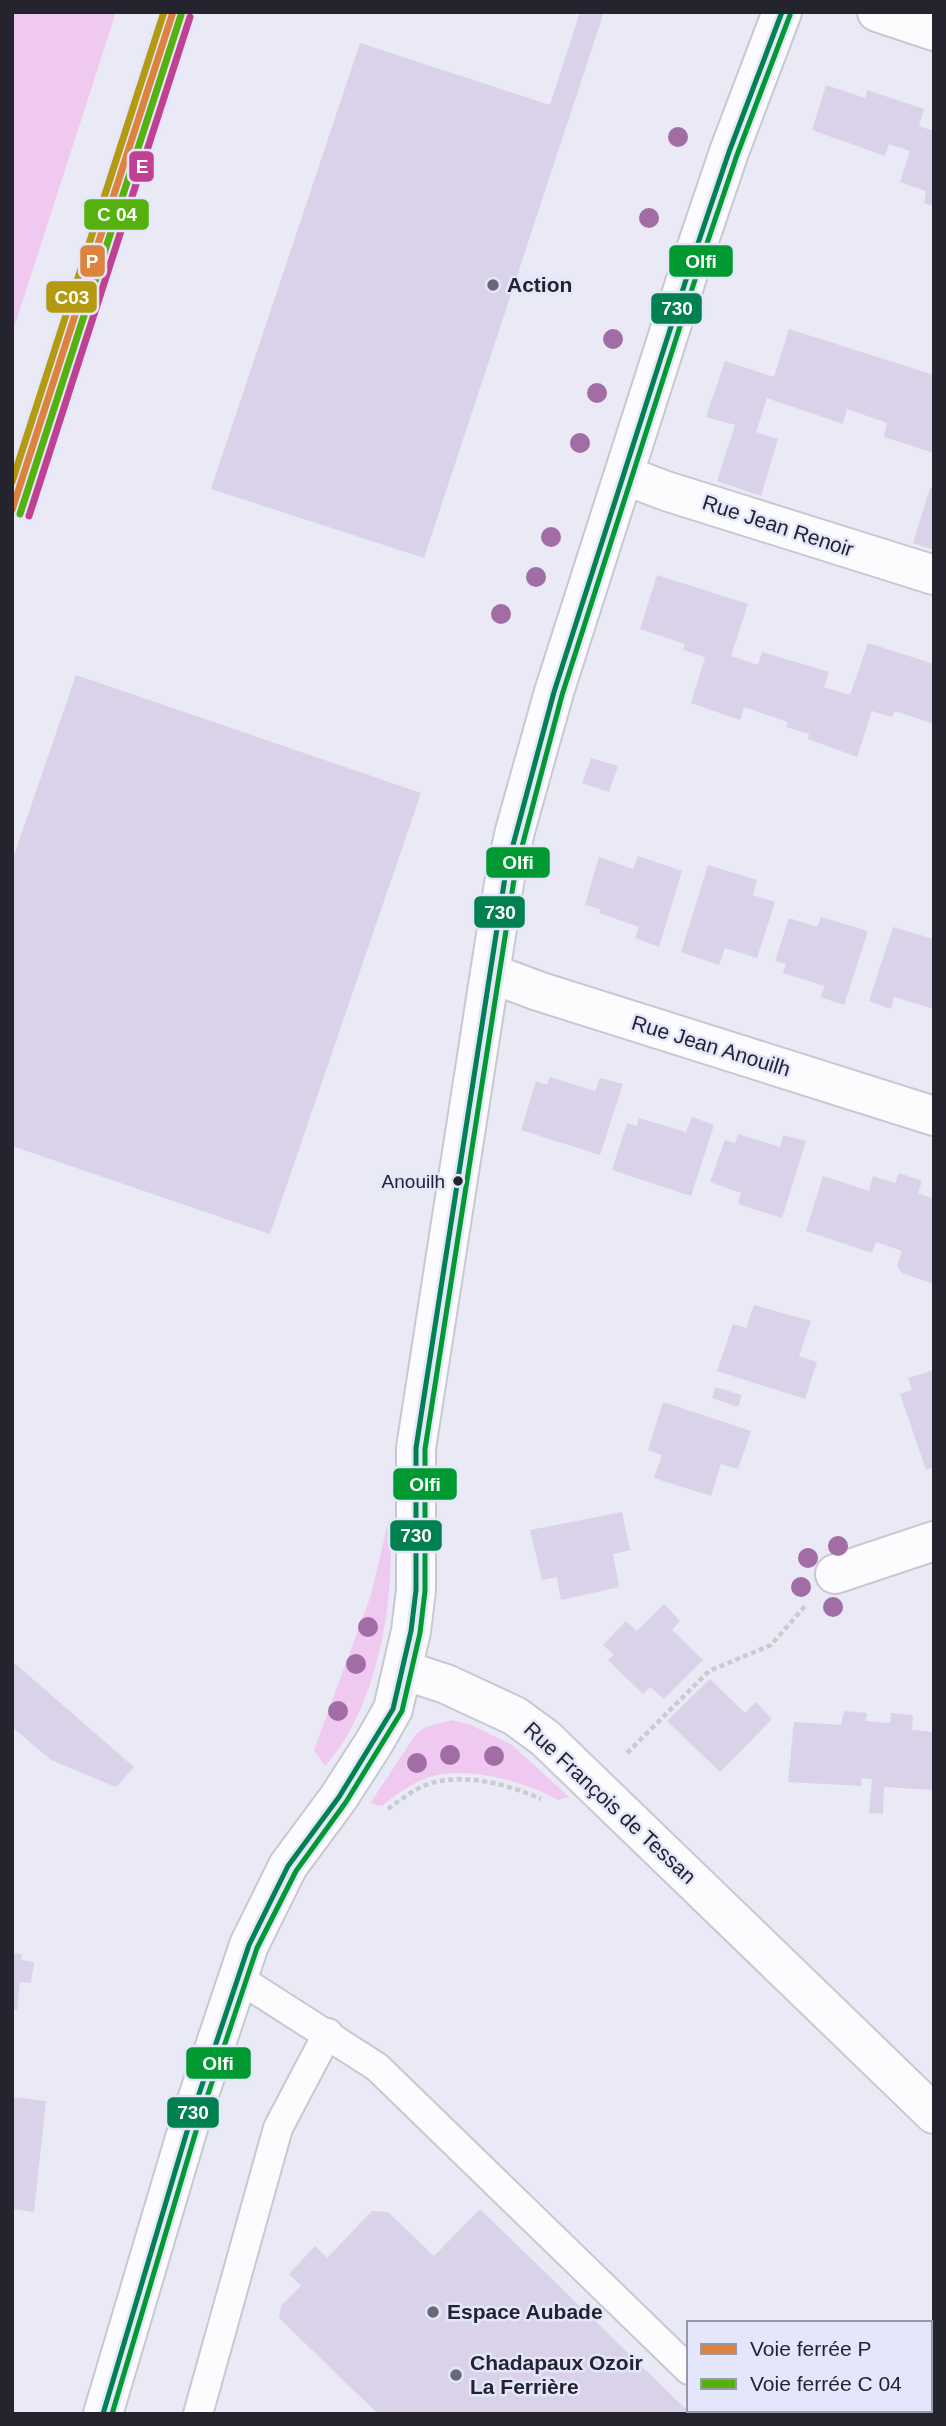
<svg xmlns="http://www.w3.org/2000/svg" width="946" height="2426" font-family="Arial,sans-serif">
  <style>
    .green { fill: #efc9ef }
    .building { fill: #dad2e8 }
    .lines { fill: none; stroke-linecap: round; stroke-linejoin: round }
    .lane-casing { stroke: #c8c8d3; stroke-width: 32 }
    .street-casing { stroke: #c8c8d3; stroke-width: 42 }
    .path { stroke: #cacbd0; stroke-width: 4.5; stroke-dasharray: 5 3.5; stroke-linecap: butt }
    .lane { stroke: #fcfcfe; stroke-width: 28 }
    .street { stroke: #fcfcfe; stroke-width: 38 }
    .bus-1-casing { stroke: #e4e6fb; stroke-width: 10 }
    .bus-2-casing { stroke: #e4e6fb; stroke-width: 10 }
    .bus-1 { stroke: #00814f; stroke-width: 5 }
    .bus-2 { stroke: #019a32; stroke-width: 5 }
    .rail-1-casing { stroke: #e4e6fb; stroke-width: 12 }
    .rail-2-casing { stroke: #e4e6fb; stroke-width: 12 }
    .rail-3-casing { stroke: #e4e6fb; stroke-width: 12 }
    .rail-4-casing { stroke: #e4e6fb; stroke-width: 12 }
    .rail-1 { stroke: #dd8340; stroke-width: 7 }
    .rail-2 { stroke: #55b10d; stroke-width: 7 }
    .rail-3 { stroke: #b49a11; stroke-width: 7 }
    .rail-4 { stroke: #c04191; stroke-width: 7 }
    .tree { fill: #a26ca4 }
    .poi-dot { fill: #686974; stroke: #e4e6fb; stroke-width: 2.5 }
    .bus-dot { fill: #23242e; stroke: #e4e6fb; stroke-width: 2.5 }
    .labels { text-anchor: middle; stroke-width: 5; stroke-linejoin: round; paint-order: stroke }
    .bus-label { font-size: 19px; fill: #23242e; stroke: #e4e6fb; text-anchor: end }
    .poi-label { font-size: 21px; font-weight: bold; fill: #23242e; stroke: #e4e6fb; text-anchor: start }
    .street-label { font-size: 21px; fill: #23242e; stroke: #e4e6fb }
    .line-badge { stroke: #e4e6fb; stroke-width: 2.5 }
    .badge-label { font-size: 19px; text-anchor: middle; font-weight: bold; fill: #fff }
  </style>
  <rect width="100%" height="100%" fill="#e9eaf6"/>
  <path class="green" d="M12,12h104l-104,322z
    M389,1519c8,76 -11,189 -64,247l-11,-16 57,-155z
    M452,1720l19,5 41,20 57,52 -11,3c-32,-18 -92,-35 -128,-23 -17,5 -33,17 -47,28l-5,1 -7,-4 45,-68 10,-7z"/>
  <path class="building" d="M580,12h24l-180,546 -213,-69 149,-446 190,62z
    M826,85l39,13 2,-8 57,19 -5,17 15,5v75l-10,-3 2,-12 -26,-9 10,-31 -21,-7 -4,12 -73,-26z
    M789,329l145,46v78l-50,-16 3,-14 -40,-14 -4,15 -76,-26 -11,34 22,7 -17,57 -44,-15 18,-56 -29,-8 19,-56 49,16z
    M930,488l4,1v61l-21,-7z
    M657,575l91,29 -17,52 27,9 4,-13 67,20 -5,15 26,8 18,-52 66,21v60l-39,-13 -3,6 -20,-6 -15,46 -49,-18 1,-5 -23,-7 2,-5 -44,-15 -4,13 -49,-17 14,-46 -22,-7 2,-6 -45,-15z
    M76,675l345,118 -151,441 -258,-88v-285z
    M591,758l27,8 -9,26 -27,-9z
    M638,856l44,15 -23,76 -24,-9 4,-11 -40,-14 1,-4 -15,-4 14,-48 34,12z
    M708,865l49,15 -4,15 22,7 -18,56 -32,-10 -6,17 -38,-13z
    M821,917l47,14 -24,74 -24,-8 5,-11 -42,-13 3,-9 -11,-3 14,-43 28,9z
    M893,927l41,12v70l-40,-12 -3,12 -22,-8z
    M550,1077l45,14 5,-13 23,6 -23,71 -79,-25 15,-49 11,4z
    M692,1117l22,8 -23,71 -79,-26 15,-47 10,3 2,-8 47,14z
    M738,1134l42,13 3,-12 23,6 -24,77 -44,-14 3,-11 -31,-11 15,-42 10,3z
    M899,1173l23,8 -4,12 16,6v83l-3,1 -29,-10 -5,-7 5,-15 -26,-9 -4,11 -66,-22 17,-55 46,15 4,-15 22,7z
    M754,1305l57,16 -12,35 18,6 -12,37 -88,-28 16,-47 13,4z
    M934,1370v97l-8,3 -26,-76 12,-4 -4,-12z
    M715,1387l27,8 -4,12 -26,-9z
    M663,1402l88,29 -13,38 -17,-5 -10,32 -57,-18 8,-23 -14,-5z
    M622,1512l8,38 -17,4 6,33 -58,13 -4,-23 -15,3 -12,-50z
    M664,1604l16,17 -8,9 31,30 -39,39 -14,-12 -7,7 -35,-34 6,-5 -11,-10 23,-24 11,10z
    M12,1661l122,106 -18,20 -65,-27 -39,-33z
    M710,1679l35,34 11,-11 16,17 -52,53 -53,-51z
    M844,1711l23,2 -1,8 24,2 1,-10 22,2 -1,15 22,2v58l-50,-3 -1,27 -14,-1 3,-34 -10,-1 -1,8 -73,-4 6,-60 47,3z
    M12,1953l10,1 -1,6 13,2 -3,21 -11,-1 -3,28h-5z
    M12,2097l34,4 -12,111 -22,-3z
    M480,2209l211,205h-313l-99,-96 2,-12 20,-20 -12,-12 26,-28 12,12 45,-47 16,1 46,44z"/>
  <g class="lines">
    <defs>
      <path id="lane" d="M238,1978l139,89 312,303
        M730,2410l4,4
        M198,2414l80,-286 50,-95"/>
      <path id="street" d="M877,12l57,19
        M624,475l42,16 268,84
        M490,973l48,18 396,125
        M835,1574l99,-33
        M403,1670l43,14 69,32 30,22 389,376
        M103,2414l88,-296 58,-173 39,-79 51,-69 36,-56 18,-32 18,-78 5,-41v-142l74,-475 16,-102 9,-40 39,-139 138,-431 37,-109 53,-140"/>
    </defs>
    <use href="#lane" class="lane-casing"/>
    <use href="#street" class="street-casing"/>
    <path class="path" d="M627,1753l82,-82 62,-26 35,-40
      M388,1809c15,-11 30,-23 47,-27 35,-8 74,3 106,17"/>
    <use href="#lane" class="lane"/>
    <use href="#street" class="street"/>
    <defs>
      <path id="bus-1" d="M103,2414l88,-296 58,-173 39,-79 51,-69 54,-88 18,-78 5,-41v-142l90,-577 48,-179 138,-431 37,-109 53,-140"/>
      <path id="bus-2" d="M112,2414l87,-293 58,-173 39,-77 50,-69 56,-91 18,-78 5,-42v-142l90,-576 47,-178 138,-431 37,-109 53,-140"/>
    </defs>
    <use href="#bus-1" class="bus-1-casing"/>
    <use href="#bus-2" class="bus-2-casing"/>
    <use href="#bus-1" class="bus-1"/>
    <use href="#bus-2" class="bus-2"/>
    <defs>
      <path id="rail-1" d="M12,510l161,-498"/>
      <path id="rail-2" d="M20,514l161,-499"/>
      <path id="rail-3" d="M12,482l152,-470"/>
      <path id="rail-4" d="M29,516l161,-499"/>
    </defs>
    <use href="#rail-1" class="rail-1-casing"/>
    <use href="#rail-2" class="rail-2-casing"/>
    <use href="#rail-3" class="rail-3-casing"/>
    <use href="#rail-4" class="rail-4-casing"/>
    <use href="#rail-1" class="rail-1"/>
    <use href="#rail-2" class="rail-2"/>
    <use href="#rail-3" class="rail-3"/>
    <use href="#rail-4" class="rail-4"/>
  </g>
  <g class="tree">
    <circle cx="678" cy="137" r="10"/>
    <circle cx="649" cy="218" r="10"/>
    <circle cx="613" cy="339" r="10"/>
    <circle cx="597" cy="393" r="10"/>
    <circle cx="580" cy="443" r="10"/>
    <circle cx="551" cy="537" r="10"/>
    <circle cx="536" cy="577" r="10"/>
    <circle cx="501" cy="614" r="10"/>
    <circle cx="838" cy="1546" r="10"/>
    <circle cx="808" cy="1558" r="10"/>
    <circle cx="801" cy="1587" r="10"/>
    <circle cx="833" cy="1607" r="10"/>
    <circle cx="368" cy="1627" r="10"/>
    <circle cx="356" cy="1664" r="10"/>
    <circle cx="338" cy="1711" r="10"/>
    <circle cx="450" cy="1755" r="10"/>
    <circle cx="494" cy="1756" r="10"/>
    <circle cx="417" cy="1763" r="10"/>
  </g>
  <g class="poi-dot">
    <circle cx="493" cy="285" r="7"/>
    <circle cx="433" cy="2312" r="7"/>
    <circle cx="456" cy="2375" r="7"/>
  </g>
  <circle class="bus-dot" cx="458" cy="1181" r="6"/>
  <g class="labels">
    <g class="bus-label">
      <text x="445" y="1188">Anouilh</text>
    </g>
    <g class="poi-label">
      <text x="507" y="292">Action</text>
      <text x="447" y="2319">Espace Aubade</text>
      <text x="470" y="2370">Chadapaux Ozoir<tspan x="470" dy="24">La Ferrière</tspan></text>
    </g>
    <g class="street-label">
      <text transform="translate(778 526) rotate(18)" y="7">Rue Jean Renoir</text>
      <text transform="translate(711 1046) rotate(17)" y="7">Rue Jean Anouilh</text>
      <text transform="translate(610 1803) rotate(43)" y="7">Rue François de Tessan</text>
    </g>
  </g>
  <g class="line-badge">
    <rect x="128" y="150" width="27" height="33" rx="7" fill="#c04191"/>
    <rect x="83" y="198" width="67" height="33" rx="7" fill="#55b10d"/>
    <rect x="79" y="244" width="27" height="34" rx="7" fill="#dd8340"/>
    <rect x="668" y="244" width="66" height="34" rx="7" fill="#019a32"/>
    <rect x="45" y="280" width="53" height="34" rx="7" fill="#b49a11"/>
    <rect x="650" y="292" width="53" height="33" rx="7" fill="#00814f"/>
    <rect x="485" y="846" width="66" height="33" rx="7" fill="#019a32"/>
    <rect x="473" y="895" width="53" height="34" rx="7" fill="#00814f"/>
    <rect x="392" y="1467" width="66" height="34" rx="7" fill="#019a32"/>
    <rect x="389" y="1519" width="54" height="33" rx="7" fill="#00814f"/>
    <rect x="185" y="2046" width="67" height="34" rx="7" fill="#019a32"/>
    <rect x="166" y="2096" width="54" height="33" rx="7" fill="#00814f"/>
  </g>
  <g class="badge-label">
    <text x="142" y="173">E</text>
    <text x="117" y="221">C 04</text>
    <text x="92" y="268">P</text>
    <text x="701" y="268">Olfi</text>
    <text x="72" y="304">C03</text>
    <text x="677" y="315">730</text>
    <text x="518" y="869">Olfi</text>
    <text x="500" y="919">730</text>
    <text x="425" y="1491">Olfi</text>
    <text x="416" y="1542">730</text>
    <text x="218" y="2070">Olfi</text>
    <text x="193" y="2119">730</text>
  </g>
  <rect width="946" height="2426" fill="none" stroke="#23242e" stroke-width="28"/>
  <rect x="687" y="2321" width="245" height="91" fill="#e4e6fb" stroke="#9798a9" stroke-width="2"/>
  <rect x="701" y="2344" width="35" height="10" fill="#dd8340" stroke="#9798a9" stroke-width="2"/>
  <text x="750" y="2356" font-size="21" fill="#23242e">Voie ferrée P</text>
  <rect x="701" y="2379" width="35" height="10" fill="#55b10d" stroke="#9798a9" stroke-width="2"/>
  <text x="750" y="2391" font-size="21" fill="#23242e">Voie ferrée C 04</text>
</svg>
